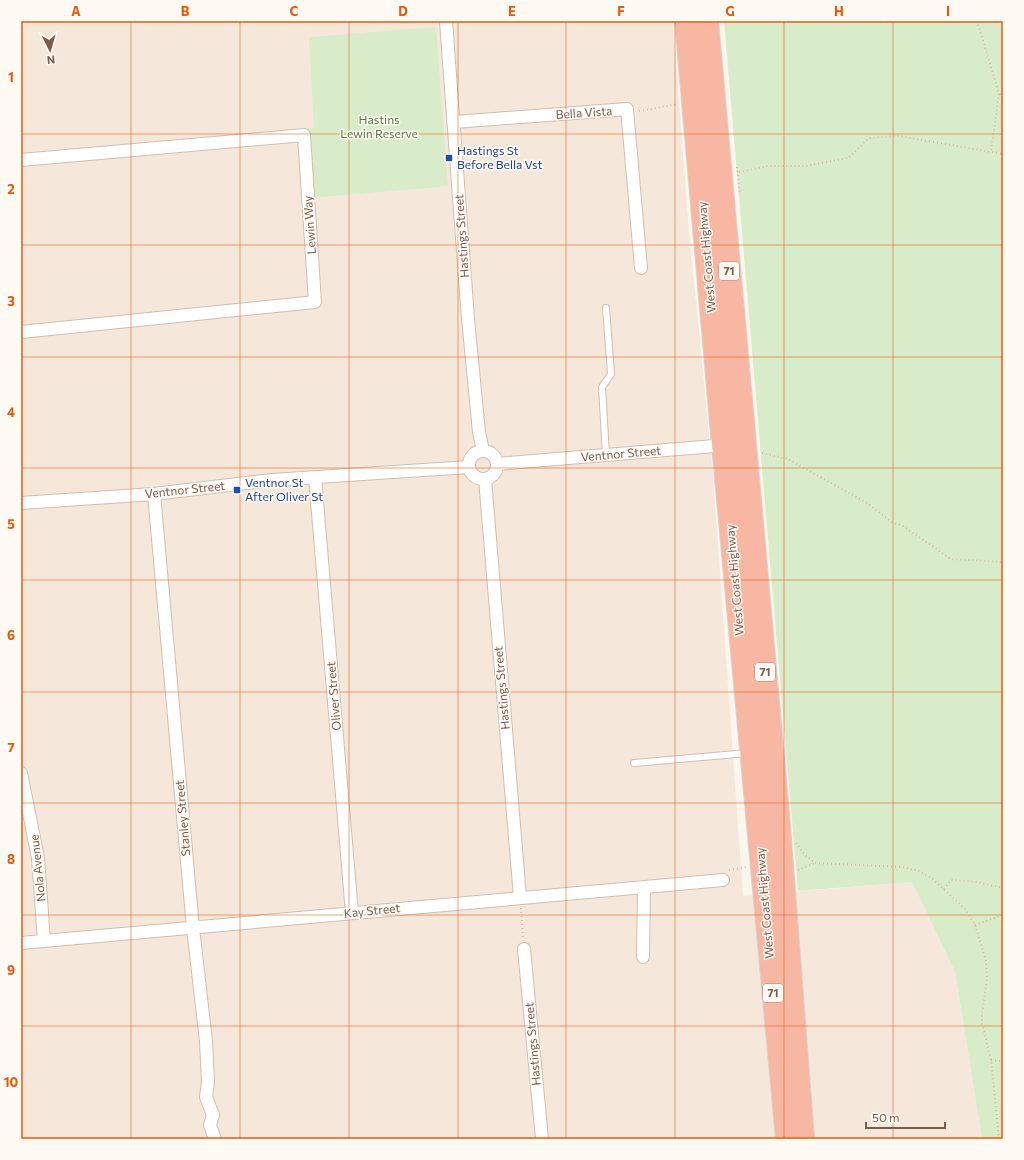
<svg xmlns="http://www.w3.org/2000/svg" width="1024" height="1160" font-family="Commissioner,sans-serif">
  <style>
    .residential { fill: #f5e8da }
    .green { fill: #d8ecc9 }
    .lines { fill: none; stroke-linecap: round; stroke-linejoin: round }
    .lane-casing { stroke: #d1beb0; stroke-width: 8 }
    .street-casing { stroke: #d1beb0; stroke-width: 14 }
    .highway-casing { stroke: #dad1cd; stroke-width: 24 }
    .path { stroke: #d9b8a5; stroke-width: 2; stroke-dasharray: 1 3; stroke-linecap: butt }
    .lane { stroke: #fff; stroke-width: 6 }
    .street { stroke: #fff; stroke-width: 12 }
    .highway { stroke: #f7b7a3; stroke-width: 22 }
    .grid { fill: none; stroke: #e8590c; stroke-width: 1; stroke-opacity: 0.55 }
    .transit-dot { fill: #1a4fb4; stroke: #fffaf3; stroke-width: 1.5 }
    .labels { text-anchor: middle; stroke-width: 3; stroke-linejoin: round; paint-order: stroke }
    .shield { fill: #fffaf3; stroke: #a28b7f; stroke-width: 1 }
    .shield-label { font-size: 11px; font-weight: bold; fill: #7a5c4d }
    .street-label { font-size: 12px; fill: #7a5c4d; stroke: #fffaf3 }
    .park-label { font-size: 12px; fill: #537a41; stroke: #fffaf3 }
    .transit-label { font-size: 12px; fill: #164399; stroke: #fffaf3; text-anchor: start }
    .neatline { fill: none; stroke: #e8590c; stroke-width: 1.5 }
    .grid-label { font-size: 13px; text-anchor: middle; font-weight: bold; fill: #e8590c }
  </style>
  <rect width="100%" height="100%" fill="#fdf6ec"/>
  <path class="residential" d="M21,21h652l15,199 25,254 30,422 169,-14 43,90 27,167h-961z"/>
  <path class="green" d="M724,21h279v1118h-21l-27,-167 -43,-90 -114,9z
    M436,27l12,159 -136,12 -7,-70h9l-5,-91z"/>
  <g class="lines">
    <defs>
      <path id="lane" d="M606,308l5,66 -9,13 4,68
        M634,763l114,-10"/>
      <path id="street" d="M446,21l22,298 11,113 4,19
        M454,122l173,-13 14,159
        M21,160l283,-25 11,167 -294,30
        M469 465a14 14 0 1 1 28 0a14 14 0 1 1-28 0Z
        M497,464l230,-19
        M315,478l37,435
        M485,479l35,418
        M154,494l39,434 13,113 2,41 -2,15 7,18 -3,10 5,14
        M21,503l133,-9 118,-14 197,-13
        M21,773l17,85 6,83
        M21,943l702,-63
        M524,949l18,190
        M643,957l1,-69"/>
      <path id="highway" d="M686,21l37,424 64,694
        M707,21l71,792 25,326"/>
    </defs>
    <use href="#lane" class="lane-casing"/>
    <use href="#street" class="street-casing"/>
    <use href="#highway" class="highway-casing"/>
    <path class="path" d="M977,21l22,72 -8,59
      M1000,94l3,6
      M639,111l39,-7
      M737,167l3,27
      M739,172l29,-6h38l42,-8 21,-20 30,-2 104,18
      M762,453l26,6 79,44 26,20 10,3 48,33 52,3
      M796,843l9,12 10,8
      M815,863l87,4 17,4 14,8 33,31 9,15 11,36 1,18 -5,34v10l9,37 8,79
      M729,870l17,-3
      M798,870l17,-7
      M944,889l7,-9 26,2 26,6
      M521,908l2,30
      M975,925l28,-10
      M991,1060l12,1"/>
    <use href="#lane" class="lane"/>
    <use href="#street" class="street"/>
    <use href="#highway" class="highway"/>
  </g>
  <path class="grid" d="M131,21v1118M240,21v1118M349,21v1118M458,21v1118M566,21v1118M675,21v1118M784,21v1118M893,21v1118M21,134h982M21,245h982M21,357h982M21,468h982M21,580h982M21,692h982M21,803h982M21,915h982M21,1026h982"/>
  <g class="transit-dot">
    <rect x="445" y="154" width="8" height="8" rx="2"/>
    <rect x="233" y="486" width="8" height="8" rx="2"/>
  </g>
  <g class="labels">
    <g class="shield">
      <rect x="719" y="262" width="20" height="18" rx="3"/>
      <rect x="755" y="663" width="20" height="18" rx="3"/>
      <rect x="763" y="984" width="20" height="18" rx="3"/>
    </g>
    <g class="shield-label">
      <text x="729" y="275">71</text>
      <text x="765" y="676">71</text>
      <text x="773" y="997">71</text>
    </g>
    <g class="street-label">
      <text transform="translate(584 113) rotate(-4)" y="4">Bella Vista</text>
      <text transform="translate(310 225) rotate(-94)" y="4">Lewin Way</text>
      <text transform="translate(462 236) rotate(-94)" y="4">Hastings Street</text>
      <text transform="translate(707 257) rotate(-95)" y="4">West Coast Highway</text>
      <text transform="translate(621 454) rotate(-5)" y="4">Ventnor Street</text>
      <text transform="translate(185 490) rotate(-6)" y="4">Ventnor Street</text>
      <text transform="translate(735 580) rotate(-95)" y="4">West Coast Highway</text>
      <text transform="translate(502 688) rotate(-95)" y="4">Hastings Street</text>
      <text transform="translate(334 696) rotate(-95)" y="4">Oliver Street</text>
      <text transform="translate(183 818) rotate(-95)" y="4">Stanley Street</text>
      <text transform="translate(38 868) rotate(-96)" y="4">Nola Avenue</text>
      <text transform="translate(765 903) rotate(-95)" y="4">West Coast Highway</text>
      <text transform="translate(372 911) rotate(-6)" y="4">Kay Street</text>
      <text transform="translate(533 1044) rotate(-95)" y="4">Hastings Street</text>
    </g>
    <g class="park-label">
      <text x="379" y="124">Hastins<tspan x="379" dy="14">Lewin Reserve</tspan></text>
    </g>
    <g class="transit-label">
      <text x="457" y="155">Hastings St<tspan x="457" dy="14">Before Bella Vst</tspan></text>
      <text x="245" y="487">Ventnor St<tspan x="245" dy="14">After Oliver St</tspan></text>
    </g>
  </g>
  <rect width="1024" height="1160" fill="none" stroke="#fffaf3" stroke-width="44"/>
  <g transform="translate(50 50) rotate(175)" stroke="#fffaf3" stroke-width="3" paint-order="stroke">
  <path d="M0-3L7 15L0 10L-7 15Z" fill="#7a5c4d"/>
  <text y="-6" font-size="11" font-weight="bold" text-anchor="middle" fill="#7a5c4d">N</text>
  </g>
  <path d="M866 1122v6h79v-6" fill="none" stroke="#7a5c4d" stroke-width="2"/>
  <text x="872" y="1122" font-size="12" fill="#7a5c4d" stroke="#fffaf3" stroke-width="3" paint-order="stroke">50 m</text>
  <rect x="22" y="22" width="980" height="1116" class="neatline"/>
  <g class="grid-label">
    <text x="76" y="16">A</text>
    <text x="185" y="16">B</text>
    <text x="294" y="16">C</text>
    <text x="403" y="16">D</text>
    <text x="512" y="16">E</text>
    <text x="621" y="16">F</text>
    <text x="730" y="16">G</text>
    <text x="839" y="16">H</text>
    <text x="948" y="16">I</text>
    <text x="11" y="82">1</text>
    <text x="11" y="194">2</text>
    <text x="11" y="306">3</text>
    <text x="11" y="417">4</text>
    <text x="11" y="529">5</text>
    <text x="11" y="640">6</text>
    <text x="11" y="752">7</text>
    <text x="11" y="864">8</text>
    <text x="11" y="975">9</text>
    <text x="11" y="1087">10</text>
  </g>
</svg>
